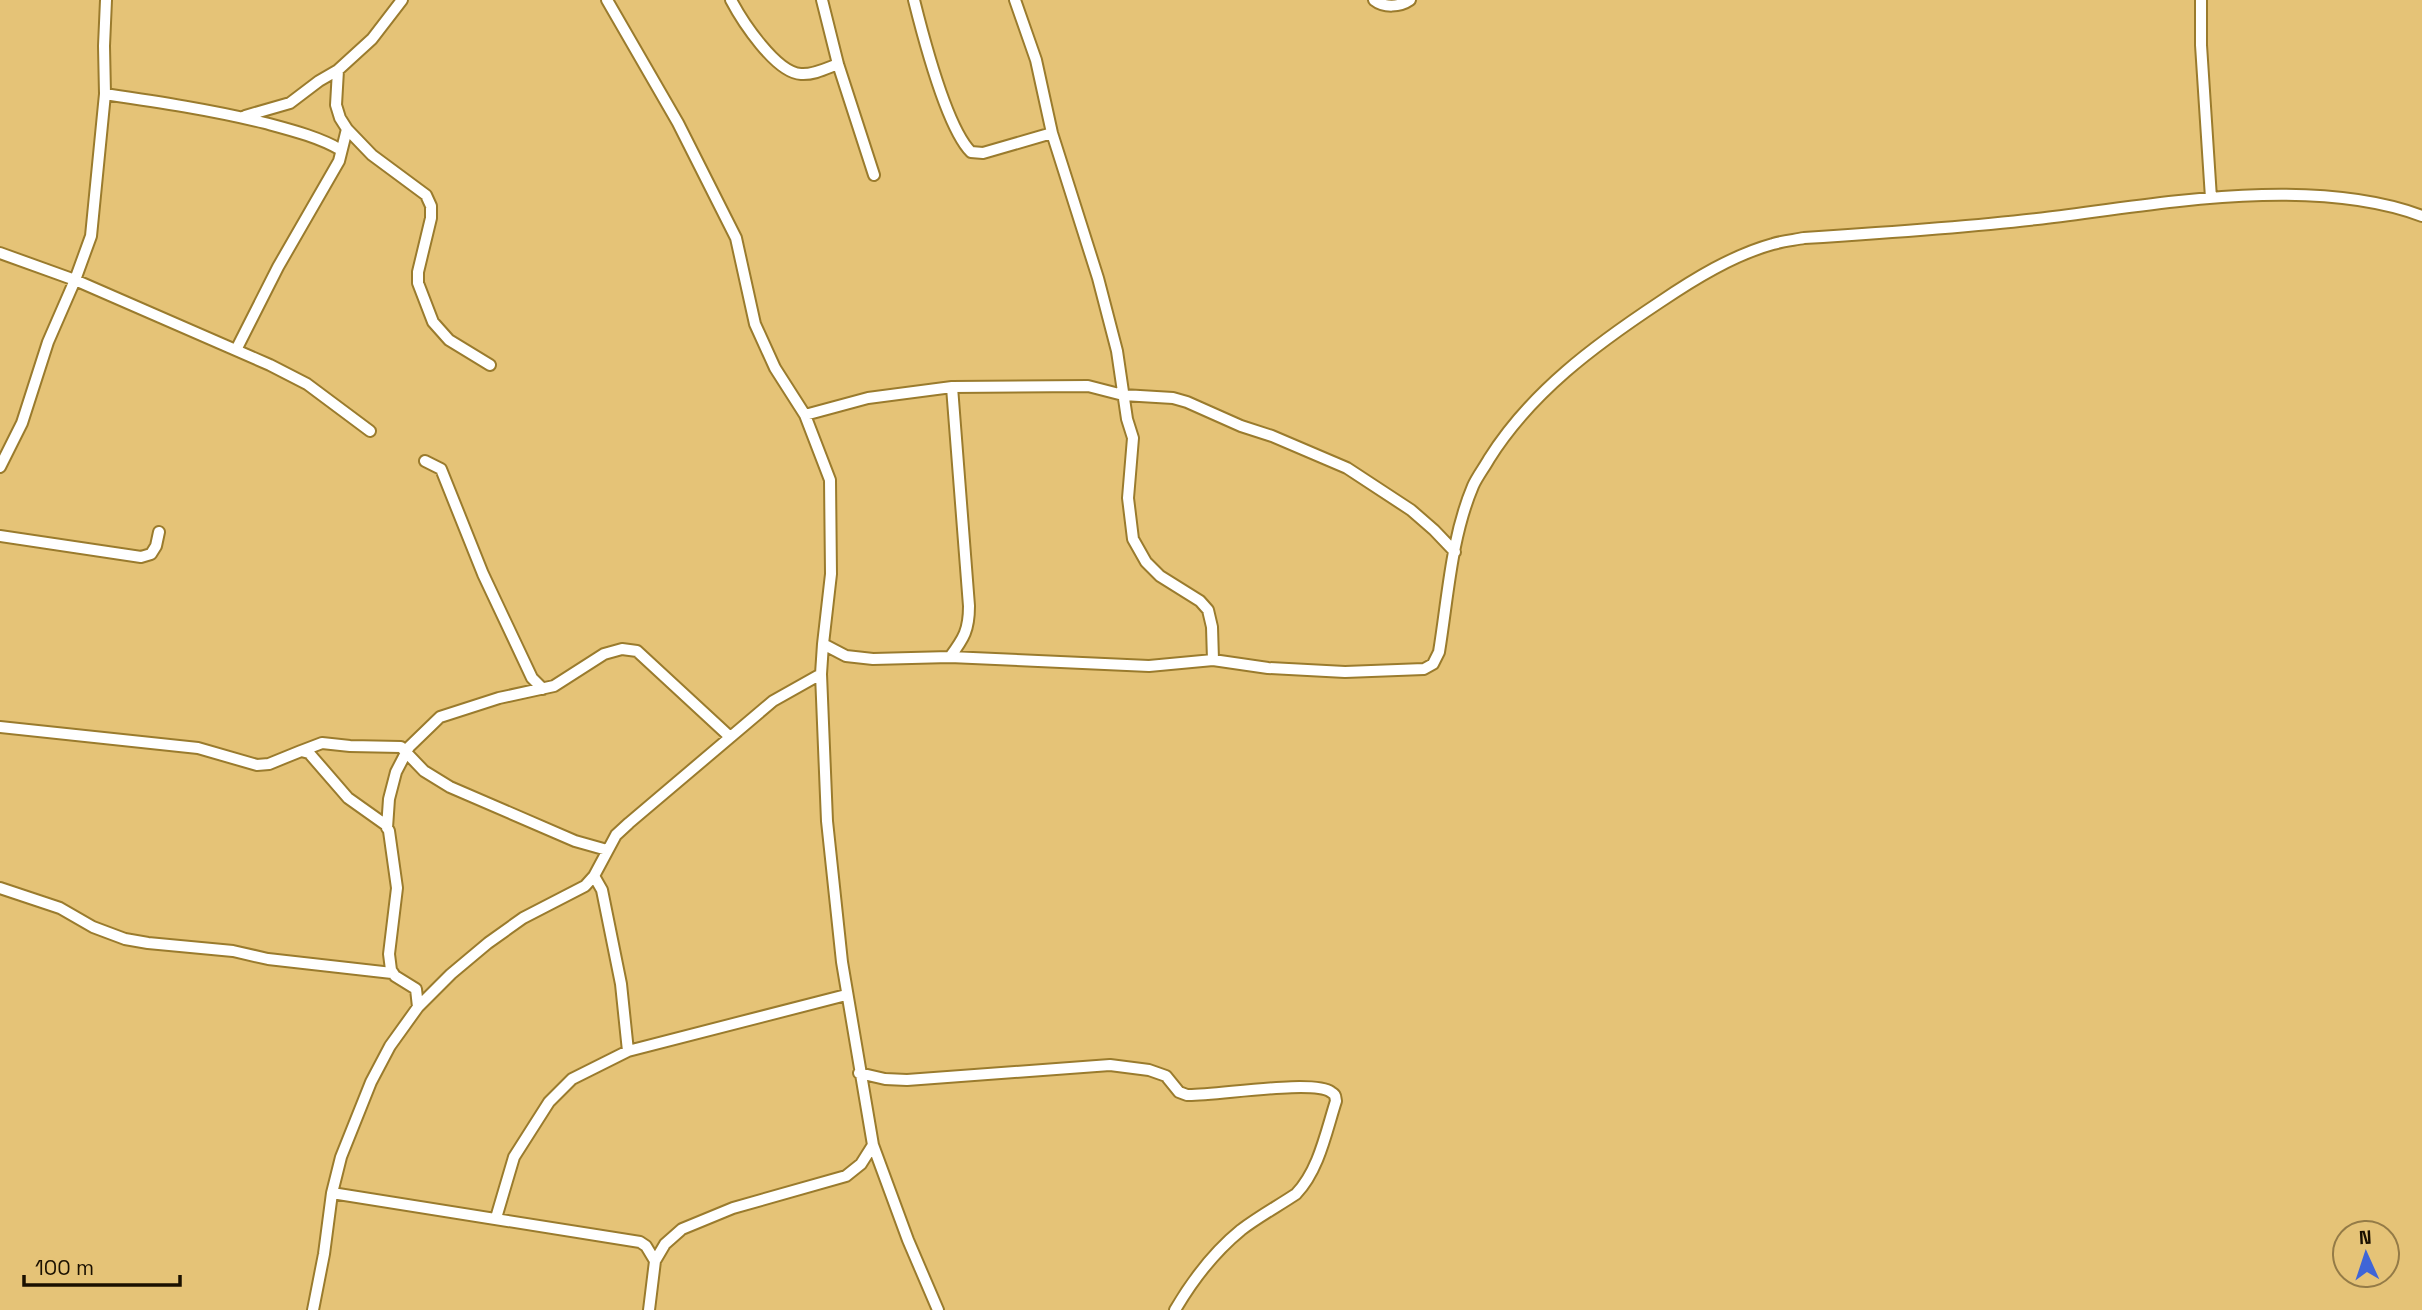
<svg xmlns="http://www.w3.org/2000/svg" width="2422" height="1310" font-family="'Space Grotesk',sans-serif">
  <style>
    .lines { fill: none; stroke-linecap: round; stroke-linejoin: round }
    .minor-casing { stroke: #9a7b2d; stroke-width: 14 }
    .minor { stroke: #fff; stroke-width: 10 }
  </style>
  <rect width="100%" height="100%" fill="#e5c377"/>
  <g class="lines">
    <defs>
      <path id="minor" d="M607,0l71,123 58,115 19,86 20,44 30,47 25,65 1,94 -8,70 -2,30 6,147 15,141 31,183 35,95 30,70
        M731,0c11,21 45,73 70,74 13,1 26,-6 37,-10
        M822,0l16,64 36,111
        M914,0c9,36 33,128 57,152l12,1 69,-20
        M1015,0l21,60 16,73 46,145 19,73 10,68 6,19 -5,60 5,41 13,23 14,14 40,25 8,9 4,17 1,33
        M1374,0c10,8 26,7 36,0
        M2201,0v45l10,153
        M338,70l-2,35 4,13 7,11 25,26 54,40 5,11v12l-13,54v11l15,39 16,18 41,25
        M105,94c54,8 107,16 160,29 26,7 54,14 76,27
        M245,116l45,-13 29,-22 19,-11 34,-31 30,-39
        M0,253l75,27 195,85 37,19 63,47
        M236,350l42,-83 61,-106 8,-32
        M805,415l63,-17 84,-11 136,-1 35,9 50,3 14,4 54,24 31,10 75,32 64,42 23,20 21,22
        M425,461l16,8 42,105 49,104 11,11
        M0,467l22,-44 26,-81 27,-62 16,-44 14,-142 -1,-48 2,-46
        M0,536l141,21 10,-3 5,-8 3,-14
        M823,644l23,12 27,3 77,-2 199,9 64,-6 55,8 77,4 79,-3 9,-5 6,-12c9,-55 12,-114 34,-166 4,-9 11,-18 16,-27 42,-67 106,-114 171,-157 34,-23 73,-47 113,-58 10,-3 21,-4 31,-6 78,-5 156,-10 233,-19 118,-14 272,-45 385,-3
        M950,657c14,-19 19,-27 19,-51l-17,-219
        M0,727l198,21 59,17 12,-1 32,-13 8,2 39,45 38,27 3,6 8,57 -8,66 2,16 4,6 21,13 2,18
        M301,751l21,-8 28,3 51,1 23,24 26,16 125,54 32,9
        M387,828l2,-29 7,-27 13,-25 31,-30 59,-19 55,-12 50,-32 18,-5 15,2 92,85
        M594,876l8,14 19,94 7,67
        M0,888l60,20 33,19 32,12 23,4 85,8 35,8 124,14
        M859,1073l26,6 22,1 203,-15 39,5 17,6 13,16 8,3c27,1 126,-16 144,-3 5,3 4,4 5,9 -10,31 -17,69 -40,93 -18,12 -38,23 -55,36 -27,22 -49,51 -66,80
        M332,1193l308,49 6,4 9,15
        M496,1218l18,-61 35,-55 23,-23 56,-28 218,-56
        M313,1310l11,-56 8,-61 9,-36 30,-75 19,-36 28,-39 33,-33 37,-31 35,-25 62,-32 9,-10 22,-41 13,-12 144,-122 48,-27
        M649,1310l6,-49 10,-17 17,-15 51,-21 113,-32 15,-12 12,-19"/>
    </defs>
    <use href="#minor" class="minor-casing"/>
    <use href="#minor" class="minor"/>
  </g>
  <g transform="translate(2366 1254) rotate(357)"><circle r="33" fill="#e5c377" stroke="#947b47" stroke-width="2"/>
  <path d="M0-5L12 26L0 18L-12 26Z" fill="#3f65d7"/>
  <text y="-10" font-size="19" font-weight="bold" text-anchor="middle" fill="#1a1000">N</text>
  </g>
  <path d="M24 1275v10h156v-10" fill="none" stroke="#1a1000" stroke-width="3.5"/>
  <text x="35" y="1275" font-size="21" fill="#1a1000" stroke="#e5c377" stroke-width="5" paint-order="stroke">100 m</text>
</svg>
